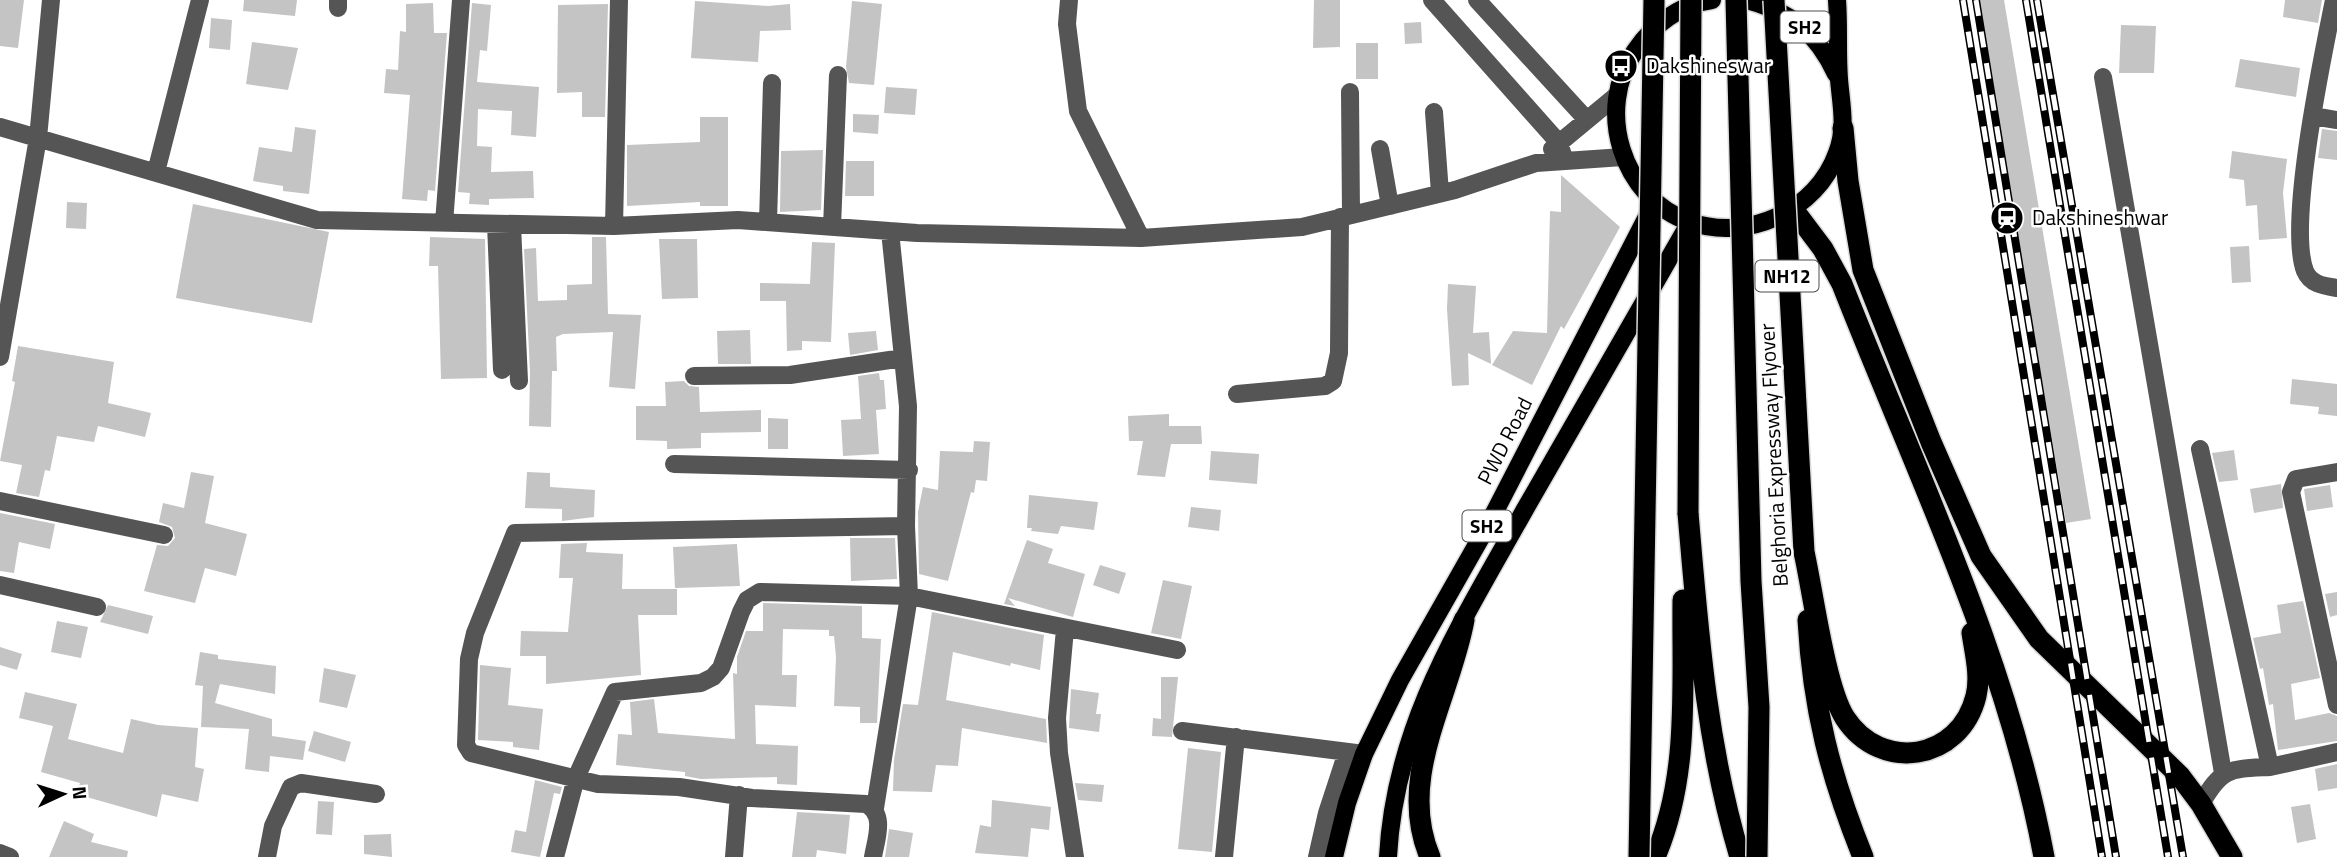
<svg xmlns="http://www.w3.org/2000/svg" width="2337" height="857" font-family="'Titillium Web',sans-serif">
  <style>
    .building { fill: #c4c4c4 }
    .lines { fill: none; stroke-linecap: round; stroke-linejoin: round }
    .major-casing { stroke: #dbdbdb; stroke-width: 21 }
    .highway-casing { stroke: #dbdbdb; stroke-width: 24 }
    .minor { stroke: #555; stroke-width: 18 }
    .major { stroke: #000; stroke-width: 18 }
    .highway { stroke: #000; stroke-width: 21 }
    .rail-casing { stroke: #000; stroke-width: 8 }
    .rail { stroke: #fff; stroke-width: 5; stroke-dasharray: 16; stroke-linecap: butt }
    .highway-bridge-casing { stroke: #dbdbdb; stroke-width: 24; stroke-linecap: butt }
    .highway-bridge { stroke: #000; stroke-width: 21 }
    .labels { text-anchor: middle; stroke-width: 5; stroke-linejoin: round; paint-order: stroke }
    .shield { fill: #fff; stroke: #4c4c4c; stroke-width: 2 }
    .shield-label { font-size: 19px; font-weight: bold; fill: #000 }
    .poi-label { font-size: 21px; fill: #000; stroke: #fff; text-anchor: start }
    .street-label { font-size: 21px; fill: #000; stroke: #fff }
  </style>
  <rect width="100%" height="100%" fill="#fff"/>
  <path class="building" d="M0,0h24l-6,48 -18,-2z
    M244,0h53l-2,16 -52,-5z
    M1314,0h26v47l-27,1z
    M1978,0h26l87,519 -25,4z
    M2285,0h37l-4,23 -35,-6z
    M695,1l73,5 22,-2 1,26 -31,1 -2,31 -67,-4z
    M852,1l30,3 -8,81 -25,-2 -3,-16z
    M433,3l1,30h13l-12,158 -7,-1 -1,11 -25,-2 8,-104 -26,-2 2,-24 12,1 2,-39 6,1v-28z
    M472,3l19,2 -4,46 -7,-1 -3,32 62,5 -3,50 -25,-2 1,-24 -34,-2 -1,37 15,1 -1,25 42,-1 1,27 -45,1v6l-20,-1 1,-11 -12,-1z
    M608,4l-3,113h-23v-25l-25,1 1,-88z
    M211,18l21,2 -2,30 -21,-2z
    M1421,22l1,21 -17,1 -1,-21z
    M2121,25l35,1 -2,47h-35z
    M252,42l46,6 -10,42 -42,-6z
    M1356,43h22v36h-22z
    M2240,59l60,9 -4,29 -61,-10z
    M886,87l31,2 -2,26 -31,-2z
    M853,114l26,1 -1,19 -25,-2z
    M700,117h28v89h-28v-4l-73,4v-61l73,-3z
    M295,127l21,3 -7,64 -26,-3v-5l-30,-5 6,-34 33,5z
    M2322,129l15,2v29l-19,-2z
    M823,150l-2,60 -41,2 1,-61z
    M2232,151l55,8 -4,34 4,45 -28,2 -2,-35 -11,1 -2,-26 -15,-2z
    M846,161h28v35h-29z
    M1561,175l59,52 -56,102 -3,-3 -29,59 -40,-20 21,-34 34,2 3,-122 11,1z
    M67,202l20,1 -1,26 -20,-1z
    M193,204l136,28 -17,91 -136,-25z
    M430,237l55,2 2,139 -46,1 -3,-113h-9z
    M592,237h14l2,77 33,1 -6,74 -26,-2 4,-55 -50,2 -7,3 1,34h-5l-1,56 -22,-1 1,-54 -6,-123 12,-1 2,53 29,-1v-15l25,-1z
    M659,239h38l1,59 -36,1z
    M812,242l23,1 -4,99 -29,-1v9l-15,1 -1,-50h-26v-18l50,1z
    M2249,246l2,36 -19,1 -2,-36z
    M1448,284l28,2 -3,47 16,-1 2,32 -23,-11 1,32 -17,1 -5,-77z
    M750,330l1,34h-33l-1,-33z
    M876,331l2,19 -28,5 -2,-22z
    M18,346l96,16 -6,41 43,10 -6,24 -47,-11 -4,16 -37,-6 -7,35 -5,-1 -6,27 -23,-4 6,-28 -22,-4 15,-79 -3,-1z
    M879,373l1,7h4l2,29 -10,1 3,44 -36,2 -2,-36 20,-1 -3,-43z
    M2292,379l45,5v32l-19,-2 1,-7 -29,-3z
    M684,381l5,5 10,1 1,25 61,-2v22l-60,1v15l-34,1v-8l-31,-1v-34h30l-1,-24z
    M1169,414v12h32l1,18h-31l-6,33 -28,-2 6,-34h-14l-1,-25z
    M768,418l20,1v30h-20z
    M974,441l16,1 -3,39 -11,-1 -2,13 -3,-1 -23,89 -29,-7 -1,-62 5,-25 15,3 2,-39 33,1z
    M2234,450l4,30 -19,2 -7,-29z
    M1211,451l48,3 -2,30 -48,-4z
    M191,472l23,4 -9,47 42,11 -11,42 -31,-8 -10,35 -51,-12 13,-46 11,1 7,-8 -3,-11 -13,-5 4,-19 21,5z
    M527,472l23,1v14l45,3 -1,27 -32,4v-12l-37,-1z
    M2281,484l2,24 -29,5 -4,-24z
    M2330,485l3,22 -26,4 -3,-22z
    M1029,495l69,7 -4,28 -33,-4 -3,8 -27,-3 1,-3h-5z
    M1191,507l30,3 -2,21 -31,-4z
    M0,513l55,11 -5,25 -31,-7 -5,31 -14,-2z
    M850,538h45l2,41 -46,2z
    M1027,540l26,9 -5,14 37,11 -12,43 -65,-19 7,8 -11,-2z
    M587,543l-1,9 37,2 -1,35h55v26h-39l3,60 -95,9v-28h-26l1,-25 47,1 5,-54h-14l2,-34z
    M737,544l3,42 -65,2 -2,-41z
    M1100,565l26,8 -7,21 -26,-9z
    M1163,580l29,6 -11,53 -30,-6z
    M2337,592v23l-7,2 -5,-23z
    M2303,601l17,77 -29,6 4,36 34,-7 8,3v25l-59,9 -5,-46 -4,1 -6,-37 -3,1 -7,-31 28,-5 -4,-28z
    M763,603l99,3v32l19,1 -4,84h-17v-16l-26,-1 2,-49 -2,-21h-5v-6l-46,-1 -1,46h15l-1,32 -41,-2 1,39 42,2 -1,39 -20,-1v-7l-76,2 -16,-3v-4l-69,-7 2,-31 14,1 -2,-33 24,-3 4,34 77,6 -2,-66 4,1v-17l9,-26h17z
    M108,605l45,11 -5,18 -48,-12z
    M932,612l112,23 -4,35 -29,-7 -1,3 -57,-14 -7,48 100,19 1,24 -85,-15 -4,38 -22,-1 -4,27 -39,-1 1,-31 9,-56 15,1z
    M57,621l31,6 -7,31 -30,-6z
    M0,647l22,7 -5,16 -17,-5z
    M200,652l18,3v4l58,7 -1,28 -55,-10 -5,19 57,16v17l34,5 -3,19 -33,-4 -1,16 -24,-3 4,-40 -48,-2 2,-41 -8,-1z
    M480,665l31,3 -3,37 35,4 -4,41 -26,-3v-5l-35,-2z
    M324,668l32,7 -9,33 -28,-6z
    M1161,677h17l-6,60 -20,-1 1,-18 8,1z
    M1071,689l28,4 -3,21h5l-2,18 -30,-4z
    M25,692l52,12 -9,35 55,14 8,-34 27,6 40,3 -3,39 9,2 -6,33 -36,-8 -5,23 -81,-23 4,-11 -39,-11 12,-46 -34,-8z
    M314,731l37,11 -6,20 -37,-11z
    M1188,748l33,4 -9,100 -34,-3z
    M2337,764v24l-19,3 -3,-22z
    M535,780l27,7 -2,7 -6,-1 -14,64 -29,-5 4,-22 11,2z
    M1075,783l29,2 -2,17 -24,-2z
    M992,800l59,7 -2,23 -18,-2 -3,29 -53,-4 5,-28 11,2z
    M318,801l16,1 -2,33 -16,-1z
    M2310,804l6,35 -19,4 -6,-36z
    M797,812l53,3 -4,39 -29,-4 -1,7h-24z
    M64,821l30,13 -3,8 37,9 -1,6h-78z
    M889,829l24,4 -4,24h-24z
    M391,834l1,23 -28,-3v-19z"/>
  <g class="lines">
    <defs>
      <path id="major" d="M1712,0c-32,4 -59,25 -77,51 -40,58 -14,147 55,171 58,20 127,-12 147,-69 10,-26 4,-48 2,-74 -2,-26 0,-53 -2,-79
        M1747,0c44,12 70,33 89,74
        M1334,857l13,-54 17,-49 36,-74 88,-155 162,-314
        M1388,857c7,-133 73,-233 136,-346 55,-97 111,-193 166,-289"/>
      <path id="highway" d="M1843,128l5,53 15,89 68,172 50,114 58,83 141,137 21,28 31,53
        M1793,209l30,40 19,35c74,189 165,373 202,573
        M1688,513c10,117 18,231 52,344
        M1804,552c9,40 21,135 41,166 36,55 115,43 131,-22 5,-20 -1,-43 -4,-63
        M1808,620c5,89 22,155 55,237
        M1430,857c-34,-80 20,-159 34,-237
        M1655,857c35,-81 27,-170 28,-257"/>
    </defs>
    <use href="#major" class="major-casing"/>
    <use href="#highway" class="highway-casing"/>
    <path class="minor" d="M1069,0l-2,24 11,87 63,127
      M1432,0l127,143 6,18
      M1477,0l110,120
      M2334,0c-11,55 -47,224 -29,271 6,14 20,15 32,17
      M338,8v-8
      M2103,77l120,696
      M1350,92l1,123
      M1434,112l6,81
      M2313,116l24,4
      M0,127l317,93 297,6 124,-6 179,13 224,5 161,-11 153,-37 81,-27 87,-6
      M1380,149l10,57
      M1552,149l64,-53
      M156,172l44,-172
      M768,222l4,-139
      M444,223l17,-223
      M496,224l6,146
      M512,225l7,156
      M614,226l5,-226
      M832,227l6,-152
      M0,357l38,-219 13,-138
      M694,376l96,-1 113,-17
      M1237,394l88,-8 8,-5 6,-28 1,-136
      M2200,449l70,318 67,-15
      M674,464l235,6
      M2337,472l-41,7 -5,13 46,213
      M0,501l164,34
      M0,585l97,22
      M1065,629l-8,89 2,35 16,104
      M1182,731l182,23
      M2201,804c21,-37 29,-35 69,-37
      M875,808l34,-212 -3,-70 2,-120 -18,-175
      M0,853l10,4
      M267,857l6,-31 18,-39 10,-4 75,11
      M555,857l21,-79 39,-86 86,-9 12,-6 8,-9 20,-56 6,-12 13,-8 149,4 268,54
      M734,857l5,-62
      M873,857c3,-18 13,-43 -7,-53l-114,-6 -73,-11 -81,-3 -127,-31 -5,-8 3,-86 6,-26 40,-100 391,-7
      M1224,857l12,-120
      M1317,857l10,-44 20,-61"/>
    <use href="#major" class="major"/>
    <use href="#highway" class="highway"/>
    <defs>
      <path id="rail" d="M1963,0l139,857
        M1976,0l140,857
        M2026,0l142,857
        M2037,0l146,857"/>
    </defs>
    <use href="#rail" class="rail-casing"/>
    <use href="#rail" class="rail"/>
    <defs>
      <path id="highway-bridge" d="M1736,0l15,581 8,126 -2,150
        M1774,0l30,552
        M1688,513l3,-513
        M1639,857l15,-857"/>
    </defs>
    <use href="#highway-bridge" class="highway-bridge-casing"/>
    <use href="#highway-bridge" class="highway-bridge"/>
  </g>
  <defs>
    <symbol id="bus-disc" viewBox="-11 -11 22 22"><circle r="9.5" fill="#000" stroke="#fff"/><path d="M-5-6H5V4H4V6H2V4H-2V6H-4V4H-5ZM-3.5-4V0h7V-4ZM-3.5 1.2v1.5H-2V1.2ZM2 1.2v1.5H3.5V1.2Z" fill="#fff"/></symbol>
    <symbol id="station-disc" viewBox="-11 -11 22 22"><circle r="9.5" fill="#000" stroke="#fff"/><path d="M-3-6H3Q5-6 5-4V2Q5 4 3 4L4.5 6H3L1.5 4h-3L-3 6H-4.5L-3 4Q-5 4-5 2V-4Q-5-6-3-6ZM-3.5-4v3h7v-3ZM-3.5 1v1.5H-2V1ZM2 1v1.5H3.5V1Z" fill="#fff"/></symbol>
  </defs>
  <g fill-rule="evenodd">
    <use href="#bus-disc" x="1602" y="47" width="38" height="38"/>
    <use href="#station-disc" x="1988" y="199" width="38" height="38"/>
  </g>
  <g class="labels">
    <g class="shield">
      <rect x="1780.5" y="11.5" width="49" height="31" rx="5"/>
      <rect x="1755.5" y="260.5" width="63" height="31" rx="5"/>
      <rect x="1462.5" y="510.5" width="49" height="31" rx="5"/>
    </g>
    <g class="shield-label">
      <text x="1805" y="34">SH2</text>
      <text x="1787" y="283">NH12</text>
      <text x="1487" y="533">SH2</text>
    </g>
    <g class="poi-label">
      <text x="1646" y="73">Dakshineswar</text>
      <text x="2032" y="225">Dakshineshwar</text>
    </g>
    <g class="street-label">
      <text transform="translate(1505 441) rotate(-63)" y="7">PWD Road</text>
      <text transform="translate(1774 455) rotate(-93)" y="7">Belghoria Expressway Flyover</text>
    </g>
  </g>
  <g transform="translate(63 794) rotate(86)" stroke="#ffffff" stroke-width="5" paint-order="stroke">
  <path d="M0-5L12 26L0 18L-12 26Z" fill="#000000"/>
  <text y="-10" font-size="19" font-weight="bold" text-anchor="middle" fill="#000000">N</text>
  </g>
</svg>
